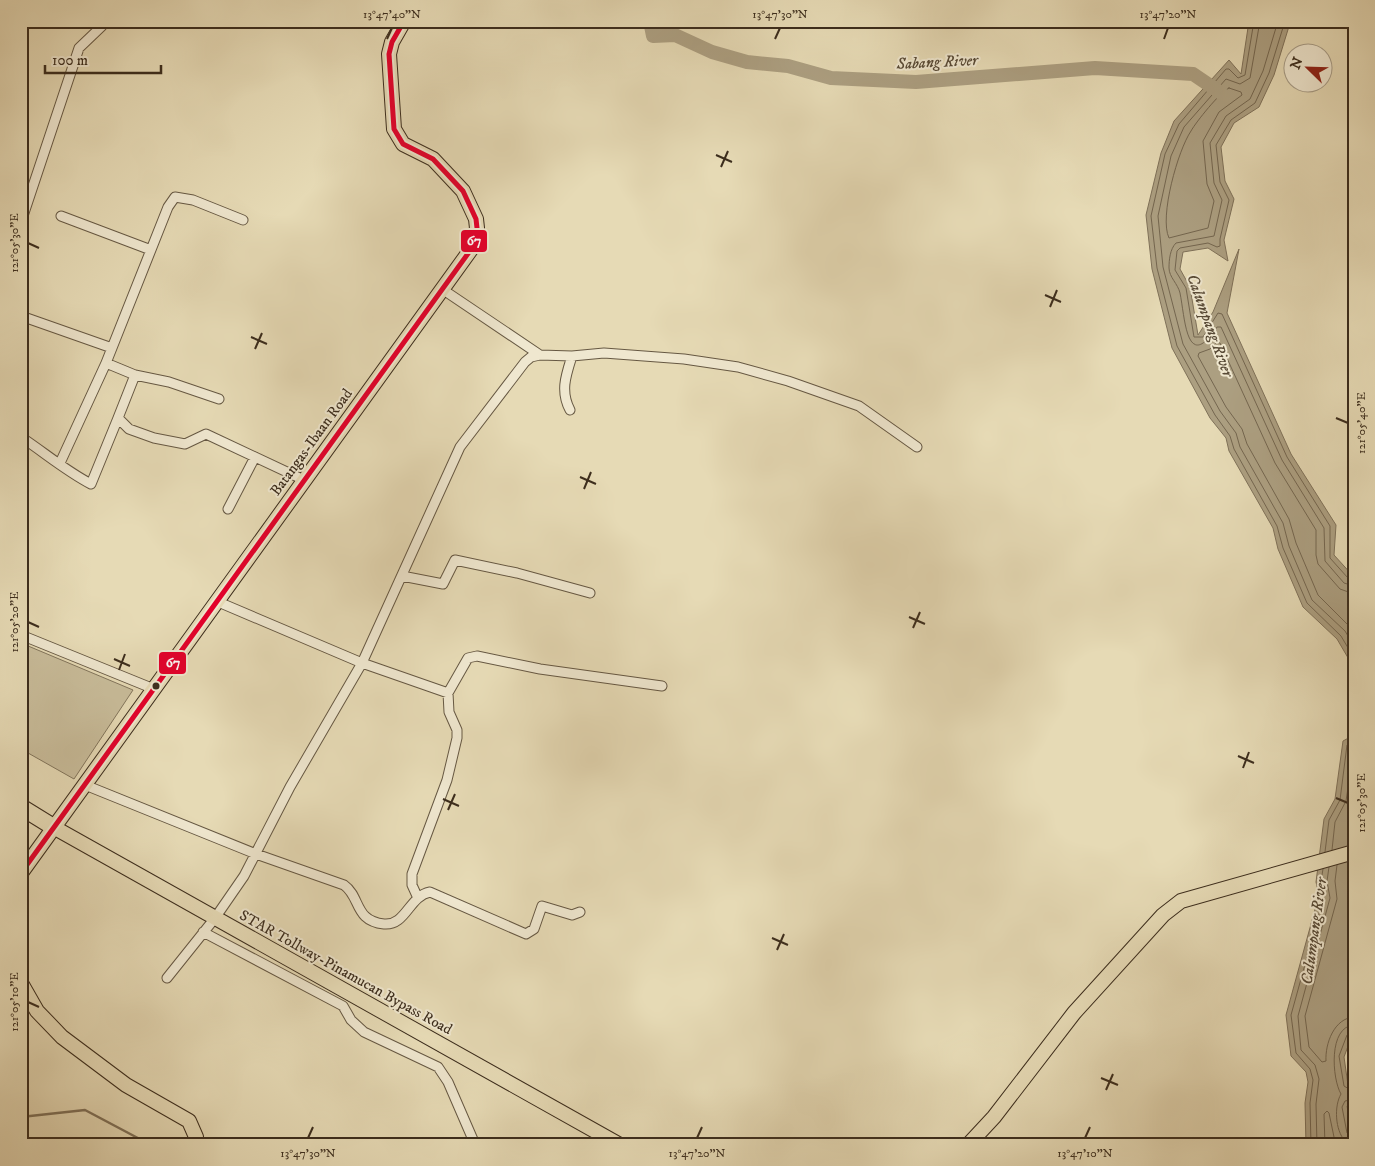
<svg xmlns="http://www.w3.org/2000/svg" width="1375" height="1166" font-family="'IM FELL DW Pica',serif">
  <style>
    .green { fill: #c9bd9b; stroke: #82755c }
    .water { fill: #ac9f81; stroke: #7f7159 }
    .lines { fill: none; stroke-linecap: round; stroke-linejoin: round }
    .shore { stroke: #74664f; stroke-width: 1 }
    .stream { stroke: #7f7159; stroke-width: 2.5 }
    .river { stroke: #ac9f81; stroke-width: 14 }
    .street-casing { stroke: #665843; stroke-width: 11 }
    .primary-casing { stroke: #3c2d1d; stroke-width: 16 }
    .highway-casing { stroke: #3c2d1d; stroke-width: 18 }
    .street { stroke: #efe7cf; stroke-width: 9 }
    .primary { stroke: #e6dab5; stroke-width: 14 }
    .highway { stroke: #e6dab5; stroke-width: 16 }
    .bus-1-casing { stroke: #efe7cf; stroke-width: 9 }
    .bus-1 { stroke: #e4002b; stroke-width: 5 }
    .ticks { fill: none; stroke: #3c2d1d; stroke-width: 2 }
    .bus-dot { fill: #3c2d1d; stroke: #efe7cf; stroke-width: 2 }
    .labels { text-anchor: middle; stroke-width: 4; stroke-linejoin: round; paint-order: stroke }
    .street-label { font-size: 15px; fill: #3c2d1d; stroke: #efe7cf }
    .water-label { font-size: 16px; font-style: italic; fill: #584a36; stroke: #efe7cf }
    .line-badge { stroke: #efe7cf; stroke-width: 2 }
    .badge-label { font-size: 14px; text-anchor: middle; font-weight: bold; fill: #fff }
    .neatline { fill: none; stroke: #3c2d1d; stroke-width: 2 }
    .ticks-label { font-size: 12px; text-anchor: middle; fill: #3c2d1d }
  </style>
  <rect width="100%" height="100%" fill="#e6dab5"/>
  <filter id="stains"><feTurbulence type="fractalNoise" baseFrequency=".004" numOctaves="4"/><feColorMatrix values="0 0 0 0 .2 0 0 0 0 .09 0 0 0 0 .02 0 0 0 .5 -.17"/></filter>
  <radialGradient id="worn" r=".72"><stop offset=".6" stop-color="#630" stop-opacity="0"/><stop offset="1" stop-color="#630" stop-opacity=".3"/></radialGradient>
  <path class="green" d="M21,643l112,47 -59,89 -53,-30z"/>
  <path class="water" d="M1249,21l41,2 -16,52 -15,32 -25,16 -13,24 4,34 9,18 -10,41 4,21 -20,-13 -25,4 -3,17 10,18 8,48 15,-23 26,-63 -12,64 64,141 45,71 -2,30 20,22v91l-17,-29 -34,-32 -25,-58 -5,-21 -44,-77 -3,-13 -16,-20 -38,-70 -20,-79 -6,-54 15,-62 13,-32 55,-61 12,14z
    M1354,735v295l-10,27 4,28 6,3v16l-7,2 7,39h-48l-1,-42 3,-21 -2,-10 -15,-16 -5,-41 33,-120 -3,-13 8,-63 11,-20 8,-58z"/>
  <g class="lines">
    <path class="shore" d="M1254,21l-9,54 -7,3 -9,-9h-3l-47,55 -14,30 -14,62 6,52 20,78 38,69 15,21 4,13 43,77 6,22 24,55 34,33 13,22
      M1260,21l-10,57 -10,6 -14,-5 -42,48 -13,29 -13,60 5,51 20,77 37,67 16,22 4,14 43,76 6,23 23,54 33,31 9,15
      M1278,21l-15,50 -13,28 -24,17 -16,27 4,40 8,17 -8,36 -38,7c-6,6 -7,17 -7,25 0,9 9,16 11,25 5,24 6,81 37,34h4l61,133 42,68 1,33 19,22 10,3
      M1285,21l-16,52 -14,30 -24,17 -15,25 4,37 9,18 -9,39v7l-3,1 -9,-4 -28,5 -3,3 -2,19 11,18 8,49h9l15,-24 4,1 65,143 43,69v32l18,20 6,2
      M1229,88l12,4 1,3 -23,17 -16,29 4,43 7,17 -6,27 -39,10c-10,-21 9,-88 22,-107 5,-9 29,-39 38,-43z
      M1354,594l-14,-5 -22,-25 -2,-9v-25l-41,-67 -55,-120 -3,-1 -7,7 -11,4 -1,3 28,51 16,22 5,15 42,75 7,24 22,52 36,36
      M1332,850l3,-28 11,-21 8,-53
      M1325,852l4,-32 11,-20 7,-55 7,-4
      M1337,865l-2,16 2,18 -32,117 4,31 13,15 4,-1c-1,-17 8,-43 28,-44
      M1354,1025c-26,1 -22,54 -13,69 -7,12 -6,36 4,47l9,2
      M1354,1031l-7,4 -8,21 5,30 10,6
      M1354,1099l-9,2 -3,6 5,26 7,4
      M1311,1145l-1,-42 3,-23 -3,-11 -14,-16 -5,-38 33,-119 -3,-15 2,-12
      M1317,1145l-1,-41 3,-25 -4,-14 -14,-15 -3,-34 32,-118 -3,-17 2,-14
      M1325,1145l-1,-31 3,-3 2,2 5,24 4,8"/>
    <path class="stream" d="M21,1117l64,-7 66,35"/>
    <path class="river" d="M650,21l3,15 22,-1 37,17 35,10 41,4 43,12 85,4 179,-14 98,6 28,19"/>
    <defs>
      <path id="street" d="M61,216l90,34
        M21,222l58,-174 23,-22 2,-5
        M442,289l98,66 32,1 32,-3 80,6 54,8 50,14 71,25 58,41
        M21,316l91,32
        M106,363l29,12 -17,43
        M135,375l34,7 50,17
        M570,410c-10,-19 -4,-35 2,-54
        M21,437c24,16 45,34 70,47l27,-66 11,11 25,9 31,6 21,-10 98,46
        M60,463l46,-100 62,-156 7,-10 18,3 50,20
        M228,509l27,-52
        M402,576l41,8 12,-24 62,13 73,20
        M216,601l146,62 86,30 20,-35 9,-2 63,13 122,17
        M21,635l133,54
        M85,785l171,69 88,31c17,12 10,36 40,39 22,2 25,-28 46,-32l96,42 8,-5 8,-23 30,9 8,-3
        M417,896l-5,-11v-11l35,-94 10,-42v-8l-8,-18 -1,-19
        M203,932l140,74 8,14 13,12 74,35 10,15 26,60
        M167,978l48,-60 29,-42 46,-89 72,-124 98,-216 65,-85 6,-5 9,-2"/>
      <path id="primary" d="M55,828l565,317
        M21,873l451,-625 5,-20 -1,-9 -13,-28 -30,-32 -30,-15 -9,-15 -5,-75 3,-12 12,-21
        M21,983l16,28 25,26 64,48 63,36 7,16 -1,8
        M968,1145l26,-28 80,-104 89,-98 18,-14 173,-49"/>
      <path id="highway" d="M21,807l34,21"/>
    </defs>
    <use href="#street" class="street-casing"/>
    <use href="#primary" class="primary-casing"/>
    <use href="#highway" class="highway-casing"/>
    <use href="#street" class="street"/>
    <use href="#primary" class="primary"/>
    <use href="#highway" class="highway"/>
    <defs>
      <path id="bus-1" d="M21,873l451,-625 5,-20 -1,-9 -13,-28 -30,-32 -30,-15 -9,-15 -5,-75 3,-12 12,-21"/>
    </defs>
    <use href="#bus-1" class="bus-1-casing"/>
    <use href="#bus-1" class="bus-1"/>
  </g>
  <path class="ticks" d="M387,39l5,-11M775,39l5,-11M1164,39l4,-11M716,155l16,7M721,167l7,-16M28,243l11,5M1045,295l16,7M1050,307l7,-17M251,337l16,7M255,349l7,-16M1336,418l12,5M580,477l16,7M584,489l7,-17M909,617l16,7M28,622l11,5M913,628l7,-16M114,659l16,7M119,670l6,-16M1238,756l16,7M1243,768l6,-16M1336,798l12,5M443,799l16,7M448,810l7,-16M772,938l16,7M777,950l7,-16M28,1002l11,5M1101,1078l17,7M1106,1090l7,-16M308,1138l5,-11M697,1138l5,-11M1085,1138l5,-11"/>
  <circle class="bus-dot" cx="156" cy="686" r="4.5"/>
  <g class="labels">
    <g class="street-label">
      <text transform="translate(311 442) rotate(-54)" y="5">Batangas-Ibaan Road</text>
      <text transform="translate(346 972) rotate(29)" y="5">STAR Tollway-Pinamucan Bypass Road</text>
    </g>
    <g class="water-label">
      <text transform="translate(937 61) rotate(-3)" y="6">Sabang River</text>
      <text transform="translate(1211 325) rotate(70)" y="6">Calumpang River</text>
      <text transform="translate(1313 931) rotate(-82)" y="6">Calumpang River</text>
    </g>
  </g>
  <g class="line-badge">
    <rect x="460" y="229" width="28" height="24" rx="5" fill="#e4002b"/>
    <rect x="158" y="651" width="29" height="24" rx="5" fill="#e4002b"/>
  </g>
  <g class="badge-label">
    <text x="474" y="245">67</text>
    <text x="173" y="667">67</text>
  </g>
  <rect width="1375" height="1166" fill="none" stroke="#e6dab5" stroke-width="55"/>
  <g transform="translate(1308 68) rotate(293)"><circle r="24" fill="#efe7cf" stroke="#a79d88"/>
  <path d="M0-4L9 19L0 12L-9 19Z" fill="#8f2418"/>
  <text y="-8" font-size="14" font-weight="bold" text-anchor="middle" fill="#3c2d1d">N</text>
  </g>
  <path d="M45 65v8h116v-8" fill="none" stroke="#3c2d1d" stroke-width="2.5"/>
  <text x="52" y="65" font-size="15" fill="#3c2d1d" stroke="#efe7cf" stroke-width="4" paint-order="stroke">100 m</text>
  <rect x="28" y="28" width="1320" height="1110" class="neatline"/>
  <g class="ticks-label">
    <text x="392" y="18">13°47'40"N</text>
    <text x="780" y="18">13°47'30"N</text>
    <text x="1168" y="18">13°47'20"N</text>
    <text transform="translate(14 243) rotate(-90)" y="4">121°05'30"E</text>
    <text transform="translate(1361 423) rotate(-90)" y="4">121°05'40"E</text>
    <text transform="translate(14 622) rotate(-90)" y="4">121°05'20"E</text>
    <text transform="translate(1361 803) rotate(-90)" y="4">121°05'30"E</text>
    <text transform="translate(14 1002) rotate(-90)" y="4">121°05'10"E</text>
    <text x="308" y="1157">13°47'30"N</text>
    <text x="697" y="1157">13°47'20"N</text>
    <text x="1085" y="1157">13°47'10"N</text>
  </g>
  <rect width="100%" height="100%" filter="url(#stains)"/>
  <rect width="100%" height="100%" fill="url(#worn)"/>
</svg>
